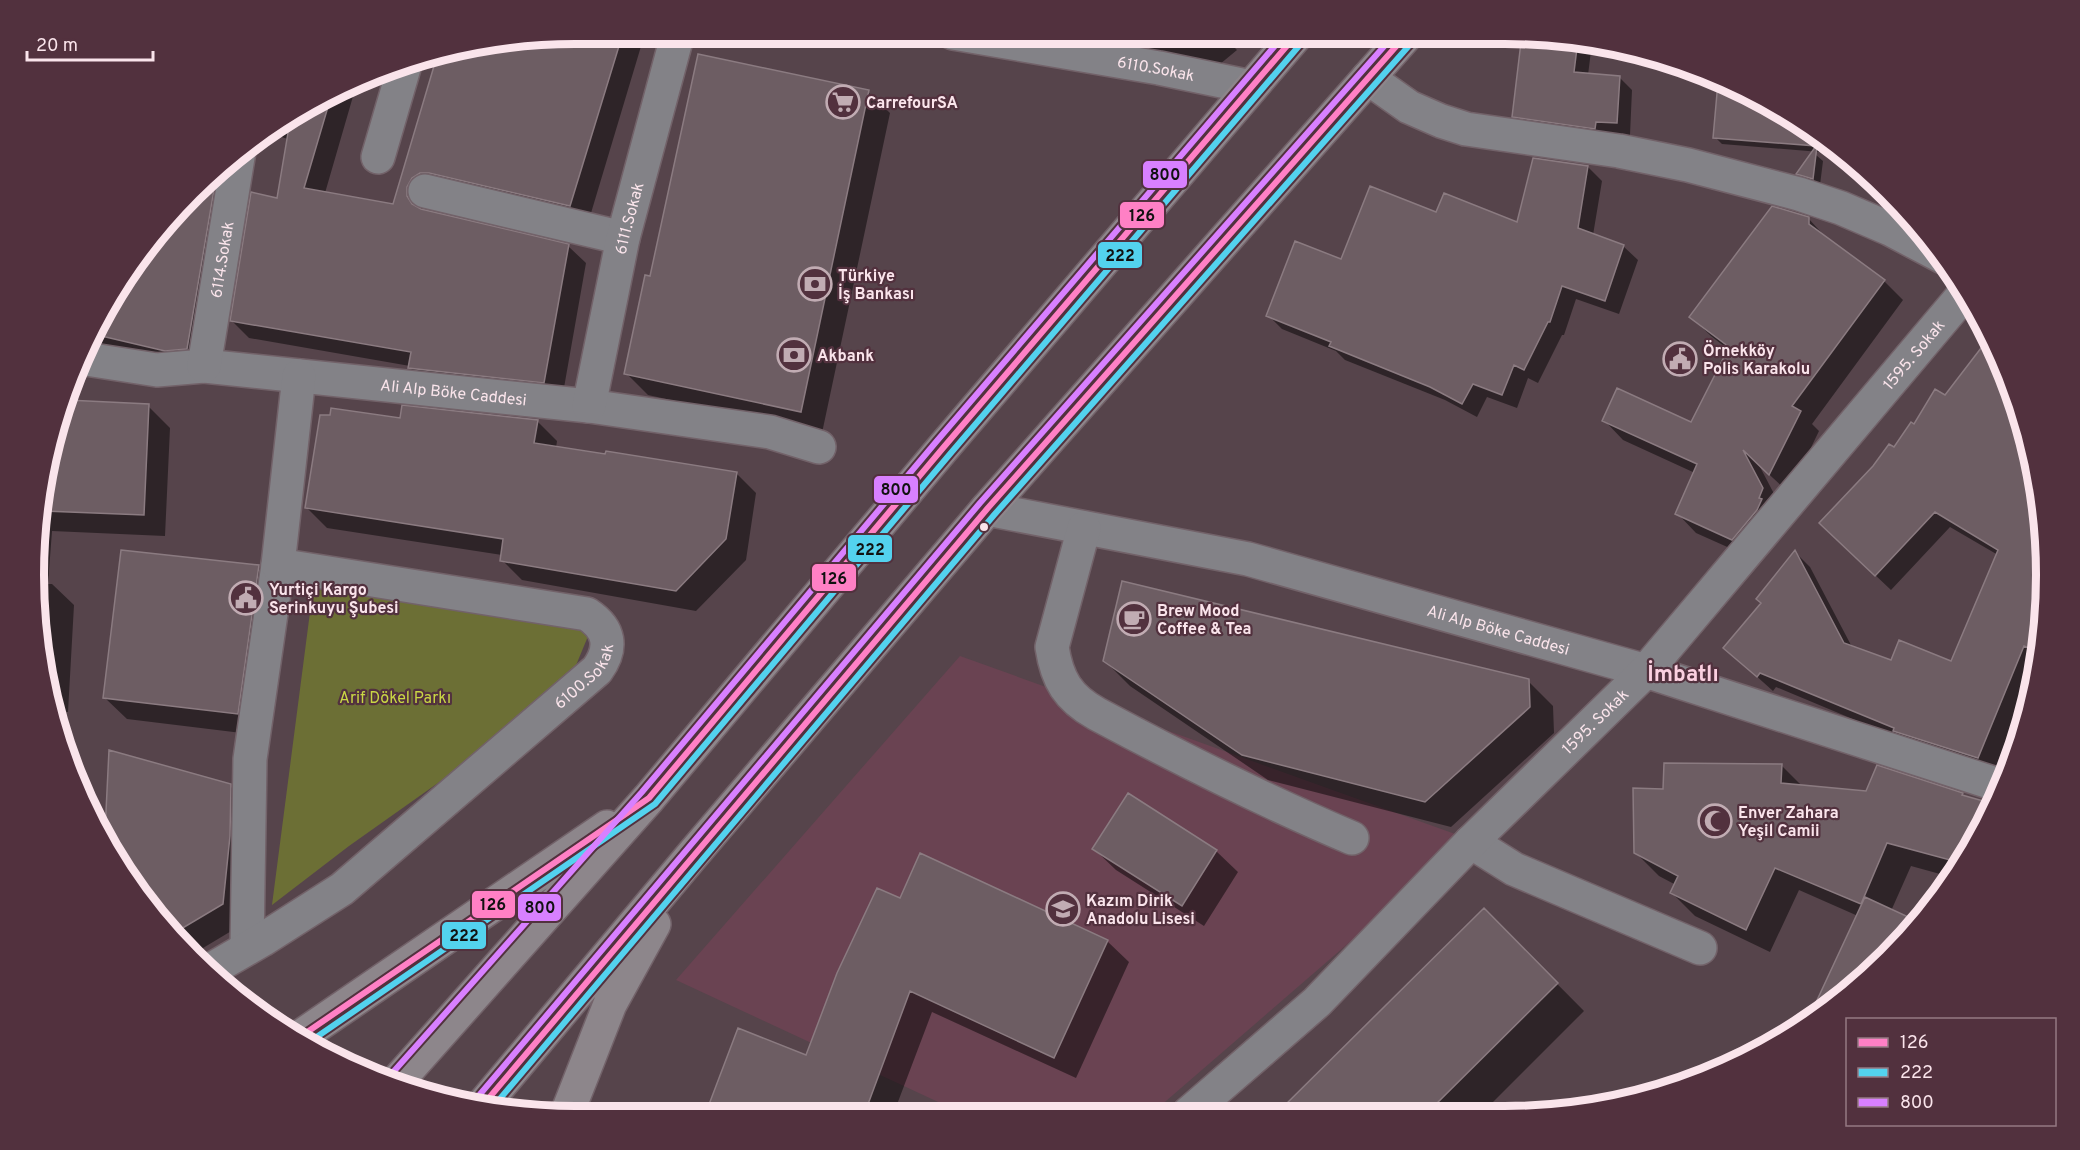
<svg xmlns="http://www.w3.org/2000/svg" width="2080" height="1150" font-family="Overpass,sans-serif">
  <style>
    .built { fill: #6a4352 }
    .green { fill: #6c6f35 }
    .shadow { fill: #0007 }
    .building { fill: #6d5d63; stroke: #8b7b81; stroke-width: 1.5 }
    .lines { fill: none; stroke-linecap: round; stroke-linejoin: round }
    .minor-casing { stroke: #726269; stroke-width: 36 }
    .highway-casing { stroke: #726269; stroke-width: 36 }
    .minor { stroke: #838287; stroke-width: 33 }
    .highway { stroke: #8d868b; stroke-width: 33 }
    .bus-1-casing { stroke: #52313e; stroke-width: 10 }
    .bus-2-casing { stroke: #52313e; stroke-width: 10 }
    .bus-3-casing { stroke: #52313e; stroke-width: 10 }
    .bus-1 { stroke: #ff80c5; stroke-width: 6 }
    .bus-2 { stroke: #53d2ee; stroke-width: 6 }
    .bus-3 { stroke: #d880ff; stroke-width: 6 }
    .bus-dot { fill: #fae4eb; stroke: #52313e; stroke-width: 2 }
    .labels { text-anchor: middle; stroke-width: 4.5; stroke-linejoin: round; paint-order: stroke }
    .street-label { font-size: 16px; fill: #fae4eb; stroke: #52313e }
    .poi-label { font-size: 16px; font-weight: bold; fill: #fae4eb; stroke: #52313e; text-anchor: start }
    .park-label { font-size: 16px; fill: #c9d744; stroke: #52313e }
    .district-label { font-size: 22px; font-weight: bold; fill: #fbd0e0; stroke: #52313e }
    .rim { fill: none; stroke: #fae4eb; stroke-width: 8 }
    .line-badge { stroke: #52313e; stroke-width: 2 }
    .pale-badge-label { font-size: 16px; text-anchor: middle; font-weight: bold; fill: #111 }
  </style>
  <rect width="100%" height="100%" fill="#56444b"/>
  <path class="built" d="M960,656l509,183 -318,275h-187l-288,-134z"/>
  <path class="green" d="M313,589l278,40 -19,46 -127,103 -96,68 -77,59z"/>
  <path class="shadow" d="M575,33h70l-57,190 -164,-19v8l144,34 18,17 -24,136 -135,-14 -17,-17v-2l-161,-28 -17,-17 46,-121 10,-61 -10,-3 -5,-6 83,-44 -31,107 69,12 45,-150z
    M1126,34h95l16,16 -29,24 -65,-12 -20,-20z
    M1540,34l52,9 -4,32 32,3 12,12 -2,45 -103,-6 -13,-13z
    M1719,87l14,1 43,18 45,32 -1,14 -98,-8 -7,-7z
    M868,92l22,21 -68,320 -174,-38 -22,-22 25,-95z
    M1816,155l7,6 -3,24 -15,-4 -7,-7z
    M1588,167l14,14 -9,54 30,11 15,14 -19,54 -43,-15 -12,36h-2l-24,48 -10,-5 -11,30 -30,-11 -10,20 -32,-17 -100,-40 -9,-9 -54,-22 -14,-14 74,-54 94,-47 82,10z
    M209,184l5,1 27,27 -27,164 -125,-23 36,-79z
    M1809,219l19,21 56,41 19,19 -91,124 7,7 -30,62 -30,-28 23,44 -30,49 -56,-25 -19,-20 18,-40 -72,-33 -19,-20 88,4 37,-74 -18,-14 -20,-19z
    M1992,337l37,98 17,105 -4,106 -4,17 -45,110 -90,-33 -127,-53 -3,4 -48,-43 37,-45 33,-51 15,15 42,80 40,15 60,1 46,-108 -48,-28 -59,63 -55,-52 58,-89 52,-52z
    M67,401l81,5 22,22 -5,108 -113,-5 -4,53h4l22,21 -6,107 -10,-1 -24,-101 18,-176z
    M401,420l136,1 20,20 -1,7 180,25 20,20 -10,67 -50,51 -174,-31 -20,-20v-5l-175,-27 -20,-20z
    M258,567l22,21 -21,147 -132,-16 -22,-21z
    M1105,661l423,20 25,25 1,27 -103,94 -183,-47 -138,-94z
    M1781,765l21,21 65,7 11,-26 115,38 -19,41 -23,31 -40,-11 -20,45 25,11 -28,36 -80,66 50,-108 -59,-26 -29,62 -75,-36 -23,-23 4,-8 -17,-9 -24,-24 30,-61z
    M230,786l21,20 -8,118 -50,30 -26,-22 -61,-98z
    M1094,849l122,2 22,21 -34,54 -88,-56z
    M901,900l206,41 22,21 -53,116 -144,-66 -39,103h-186l31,-85 69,27z
    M1484,910l100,101 -102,102h-200l-1,-1z"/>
  <path class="building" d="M575,33h48l-53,173 -141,-33h-9l-8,5 -5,9v9l5,8 9,5 148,35 -25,139 -136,-15 3,-16 -181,-31 21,-129 26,6 13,-77 40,-21 -26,88 89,16 44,-148z
    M1522,34h18l38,6 -4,32 46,4 -3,47 -21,-1 -1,7 -83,-12z
    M698,54l171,36 -68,322 -177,-38 21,-99 5,1z
    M1718,82l58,24 58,41 -17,-1 -4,33 -17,-5 20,-28 -103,-8z
    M1533,158l55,8 -10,62 46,17 -19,56 -43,-15 -12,36h-2l-24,48 -10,-5 -12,30 -29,-11 -11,20 -32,-17 -101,-41 2,-4 -65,-26 29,-75 46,18 29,-73 66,26 8,-19 73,29z
    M210,183l5,1 -28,165 -22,2 -68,-16 28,-61z
    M1772,206l37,11v7l76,56 -93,126 9,5 -32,64 -26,-25 20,38 -4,10 3,1 -5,11 -25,30 -57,-26 22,-50 -95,-43 15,-33 74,34 38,-75 -40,-30z
    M1991,335l38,100 17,105 -5,113 -17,-7 -46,112 -85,-27 1,-3 -134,-55 -3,4 -34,-29 38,-45 -5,-4 39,-49 49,93 47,17 8,-20 52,21 47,-111 -63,-38 -60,64 -56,-53 54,-57 16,-22 5,3 17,-25 3,2 21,-35 10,6z
    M67,400l82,4 -5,111 -100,-4 8,-77z
    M402,405l136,15 -4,23 71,11 1,-3 131,21 -11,67 -50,52 -176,-30 3,-22 -198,-31 15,-93h10l1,-7 69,10z
    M121,550l138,15 -21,149 -135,-16z
    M1122,581l407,98 1,28 -105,95 -183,-47 -139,-94z
    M109,750l122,34 -1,52 -7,68 -52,31 -66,-103z
    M1664,763l118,1 -1,19 85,8 11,-26 86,28 -1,2 32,9 -20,42 -13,17 -74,-20 -26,61 -86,-36 -29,62 -76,-37 8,-17 -44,-23 -1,-65 30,1z
    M1128,793l89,57 -35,56 -90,-57z
    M920,853l188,87 -54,118 -144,-67 -46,124h-159l33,-87 68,27 31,-82 40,-85 23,10z
    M1865,897l52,24 -29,37 -83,68z
    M1484,908l74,75 -131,130h-150z"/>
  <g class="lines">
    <defs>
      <g id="minor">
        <path id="s1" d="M953,33l206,35 92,19"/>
        <path d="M1368,78l41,29 32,14 25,8 153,22 69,14 111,29 42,14 49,21 53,28"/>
        <path d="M378,157l28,-96"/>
        <path d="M425,191l198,47"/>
        <path id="s2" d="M86,359l71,11 47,-4 385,40 181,26 49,15"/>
        <path id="s3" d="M204,366l35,-215"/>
        <path id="s4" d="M589,406l34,-168 55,-205"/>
        <path id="s5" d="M987,509l261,50 398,112 356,115"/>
        <path d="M1084,528l-32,119c5,33 16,51 45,67 84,45 168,87 255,124"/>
        <path d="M1471,842l43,27 186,79"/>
        <path d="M247,948l3,-189 28,-194"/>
        <path id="s6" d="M212,969l50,-29 80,-51 255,-219c16,-22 13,-41 -10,-56l-309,-49 21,-189"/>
        <path id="s7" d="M1188,1114l129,-112 154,-160 175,-171 319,-378"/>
      </g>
      <path id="highway" d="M297,1039l310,-212
        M394,1085l255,-287 294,-350 354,-414
        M483,1105l207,-247 297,-349 420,-475
        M566,1116l44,-112 44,-80"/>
    </defs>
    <use href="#minor" class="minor-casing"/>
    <use href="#highway" class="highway-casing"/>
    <use href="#minor" class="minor"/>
    <use href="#highway" class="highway"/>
    <defs>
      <path id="bus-1" d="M297,1039l352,-241 294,-350 354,-414
        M483,1105l504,-596 420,-475"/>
      <path id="bus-2" d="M305,1045l350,-241 295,-350 354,-414
        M493,1107l501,-592 420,-475"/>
      <path id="bus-3" d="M387,1079l255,-287 294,-350 349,-408
        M476,1099l504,-596 415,-469"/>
    </defs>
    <use href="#bus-1" class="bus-1-casing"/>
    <use href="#bus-2" class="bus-2-casing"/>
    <use href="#bus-3" class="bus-3-casing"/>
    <use href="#bus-1" class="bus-1"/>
    <use href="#bus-2" class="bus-2"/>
    <use href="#bus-3" class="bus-3"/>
  </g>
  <defs>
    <symbol id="supermarket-ring" viewBox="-11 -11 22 22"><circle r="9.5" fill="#52313e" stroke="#c1acb3" stroke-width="1.5"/><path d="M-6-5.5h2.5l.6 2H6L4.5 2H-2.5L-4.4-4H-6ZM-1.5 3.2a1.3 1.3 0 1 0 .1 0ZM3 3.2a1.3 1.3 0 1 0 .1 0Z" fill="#c1acb3"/></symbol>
    <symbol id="bank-ring" viewBox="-11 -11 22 22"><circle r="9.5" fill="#52313e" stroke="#c1acb3" stroke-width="1.5"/><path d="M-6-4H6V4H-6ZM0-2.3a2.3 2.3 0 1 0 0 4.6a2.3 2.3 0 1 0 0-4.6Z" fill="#c1acb3"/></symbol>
    <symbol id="civic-ring" viewBox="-11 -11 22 22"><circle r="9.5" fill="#52313e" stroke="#c1acb3" stroke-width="1.5"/><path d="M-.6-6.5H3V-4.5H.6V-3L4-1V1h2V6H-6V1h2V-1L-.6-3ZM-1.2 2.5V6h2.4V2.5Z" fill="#c1acb3"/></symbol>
    <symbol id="cafe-ring" viewBox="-11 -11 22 22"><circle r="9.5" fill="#52313e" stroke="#c1acb3" stroke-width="1.5"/><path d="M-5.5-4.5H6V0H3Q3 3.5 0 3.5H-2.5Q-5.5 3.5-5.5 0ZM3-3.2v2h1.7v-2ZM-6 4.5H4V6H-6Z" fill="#c1acb3"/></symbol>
    <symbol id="mosque-ring" viewBox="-11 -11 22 22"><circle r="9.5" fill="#52313e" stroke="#c1acb3" stroke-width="1.5"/><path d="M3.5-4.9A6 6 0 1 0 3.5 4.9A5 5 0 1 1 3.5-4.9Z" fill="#c1acb3"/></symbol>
    <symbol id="school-ring" viewBox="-11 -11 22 22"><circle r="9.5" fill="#52313e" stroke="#c1acb3" stroke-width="1.5"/><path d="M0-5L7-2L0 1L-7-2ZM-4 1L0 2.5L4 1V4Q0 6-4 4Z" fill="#c1acb3"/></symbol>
  </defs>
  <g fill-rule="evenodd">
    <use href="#supermarket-ring" x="824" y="83" width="38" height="38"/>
    <use href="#bank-ring" x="796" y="265" width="38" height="38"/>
    <use href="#bank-ring" x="775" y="336" width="38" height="38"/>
    <use href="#civic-ring" x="1661" y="340" width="38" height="38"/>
    <use href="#civic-ring" x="227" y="579" width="38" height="38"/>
    <use href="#cafe-ring" x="1115" y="600" width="38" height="38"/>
    <use href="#mosque-ring" x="1696" y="802" width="38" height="38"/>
    <use href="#school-ring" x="1044" y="890" width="38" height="38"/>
  </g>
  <circle class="bus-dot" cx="984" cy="527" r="5"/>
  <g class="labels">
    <g class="street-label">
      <text dy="6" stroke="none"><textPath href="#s1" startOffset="206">6110.Sokak</textPath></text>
      <text dy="6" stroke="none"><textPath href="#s4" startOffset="192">6111.Sokak</textPath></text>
      <text dy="6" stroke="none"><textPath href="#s3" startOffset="108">6114.Sokak</textPath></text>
      <text dy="6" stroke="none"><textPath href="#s7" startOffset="1052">1595. Sokak</textPath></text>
      <text dy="6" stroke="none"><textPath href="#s2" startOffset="370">Ali Alp Böke Caddesi</textPath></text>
      <text dy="6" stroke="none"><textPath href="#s5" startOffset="526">Ali Alp Böke Caddesi</textPath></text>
      <text dy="6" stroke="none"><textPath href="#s6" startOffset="476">6100.Sokak</textPath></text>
      <text dy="6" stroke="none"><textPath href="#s7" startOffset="566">1595. Sokak</textPath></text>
    </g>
    <g class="poi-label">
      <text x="866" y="108">CarrefourSA</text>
      <text x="838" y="281">Türkiye<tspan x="838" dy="18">İş Bankası</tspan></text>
      <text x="1703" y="356">Örnekköy<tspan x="1703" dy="18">Polis Karakolu</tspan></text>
      <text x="817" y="361">Akbank</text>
      <text x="269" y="595">Yurtiçi Kargo<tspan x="269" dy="18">Serinkuyu Şubesi</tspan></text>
      <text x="1157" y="616">Brew Mood<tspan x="1157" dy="18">Coffee &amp; Tea</tspan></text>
      <text x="1738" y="818">Enver Zahara<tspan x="1738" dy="18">Yeşil Camii</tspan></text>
      <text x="1086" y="906">Kazım Dirik<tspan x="1086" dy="18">Anadolu Lisesi</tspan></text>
    </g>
    <g class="park-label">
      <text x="395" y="703">Arif Dökel Parkı</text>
    </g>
    <g class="district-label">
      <text x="1683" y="681">İmbatlı</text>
    </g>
  </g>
  <path d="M0 0H2080V1150H0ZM575 44H1505A531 531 0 0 1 2036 575V575A531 531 0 0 1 1505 1106H575A531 531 0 0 1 44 575V575A531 531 0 0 1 575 44Z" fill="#52313e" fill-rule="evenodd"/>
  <path class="rim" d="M575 44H1505A531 531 0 0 1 2036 575V575A531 531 0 0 1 1505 1106H575A531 531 0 0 1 44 575V575A531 531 0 0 1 575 44Z"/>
  <g class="line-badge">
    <rect x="1142" y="160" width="46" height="29" rx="6" fill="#d880ff"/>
    <rect x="1119" y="201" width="46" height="28" rx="6" fill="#ff80c5"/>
    <rect x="1097" y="241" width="46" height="28" rx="6" fill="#53d2ee"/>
    <rect x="873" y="475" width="46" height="29" rx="6" fill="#d880ff"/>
    <rect x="847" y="534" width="46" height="29" rx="6" fill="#53d2ee"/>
    <rect x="811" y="563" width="46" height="29" rx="6" fill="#ff80c5"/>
    <rect x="471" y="890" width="45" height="29" rx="6" fill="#ff80c5"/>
    <rect x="517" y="893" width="45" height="29" rx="6" fill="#d880ff"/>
    <rect x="441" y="921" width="46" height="29" rx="6" fill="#53d2ee"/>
  </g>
  <g class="pale-badge-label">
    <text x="1165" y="180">800</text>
    <text x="1142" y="221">126</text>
    <text x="1120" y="261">222</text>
    <text x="896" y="495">800</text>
    <text x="870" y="555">222</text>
    <text x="834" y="584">126</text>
    <text x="493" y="910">126</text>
    <text x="540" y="913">800</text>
    <text x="464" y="941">222</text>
  </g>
  <rect x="1846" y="1018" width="210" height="108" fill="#52313e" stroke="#957983" stroke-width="1.5"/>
  <rect x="1858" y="1038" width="30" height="9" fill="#ff80c5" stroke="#957983" stroke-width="1.5"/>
  <text x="1900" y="1048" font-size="18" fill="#fae4eb">126</text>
  <rect x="1858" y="1068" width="30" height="9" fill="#53d2ee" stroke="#957983" stroke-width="1.5"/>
  <text x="1900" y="1078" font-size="18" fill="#fae4eb">222</text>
  <rect x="1858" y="1098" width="30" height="9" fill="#d880ff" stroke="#957983" stroke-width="1.5"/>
  <text x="1900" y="1108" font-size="18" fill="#fae4eb">800</text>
  <path d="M27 51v9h126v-9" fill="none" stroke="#fae4eb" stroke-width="3"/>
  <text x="36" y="51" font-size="18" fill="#fae4eb" stroke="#52313e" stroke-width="4.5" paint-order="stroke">20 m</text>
</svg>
